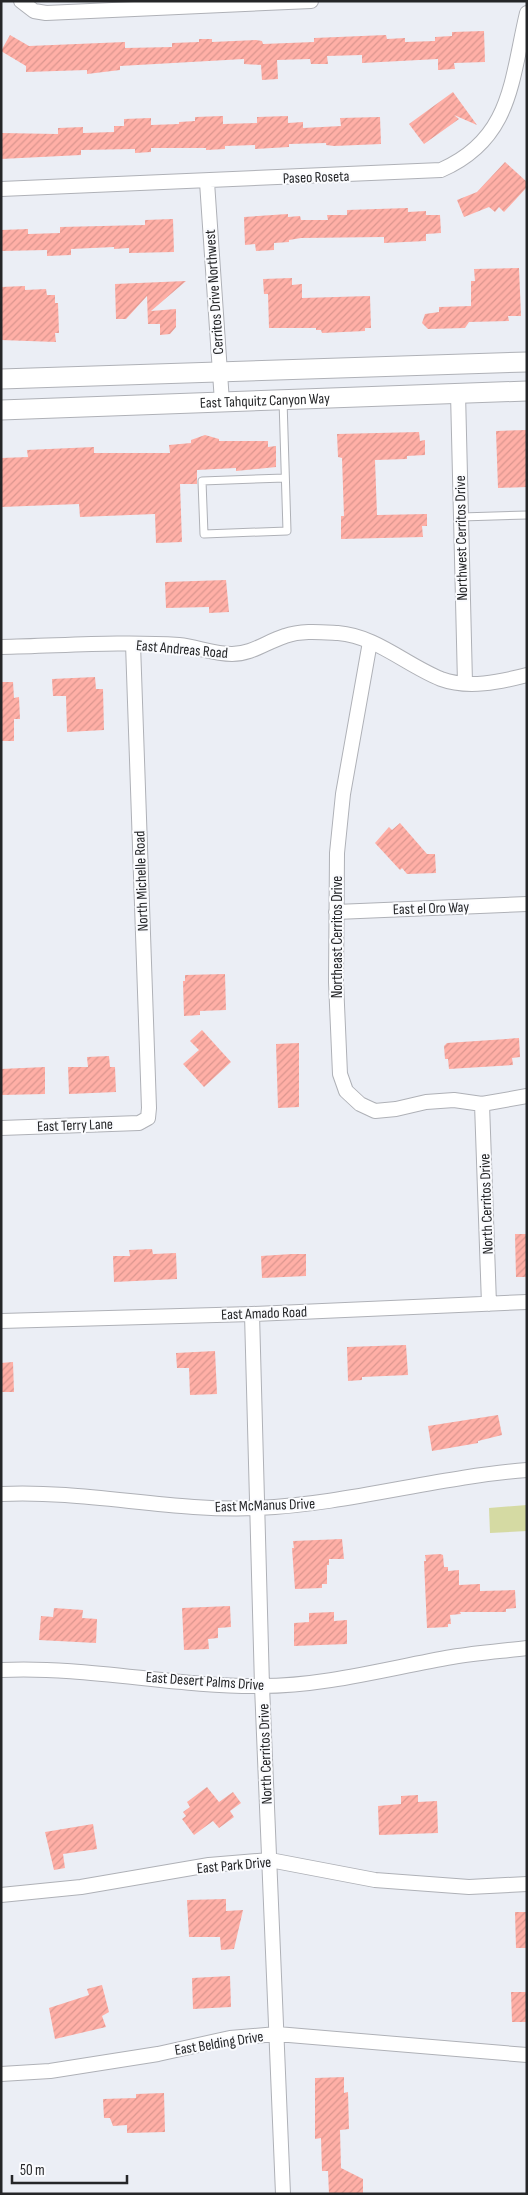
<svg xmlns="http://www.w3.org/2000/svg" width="528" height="2195" font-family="'Sofia Sans Condensed',sans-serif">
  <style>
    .garden { fill: #d5daa3 }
    .building { fill: url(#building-hatch) }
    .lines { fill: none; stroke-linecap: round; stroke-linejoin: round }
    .service-casing { stroke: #afb1b7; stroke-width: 9 }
    .minor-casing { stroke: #afb1b7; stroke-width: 16 }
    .secondary-casing { stroke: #afb1b7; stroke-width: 21 }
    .service { stroke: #fff; stroke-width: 7 }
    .minor { stroke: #fff; stroke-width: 14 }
    .secondary { stroke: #fff; stroke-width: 19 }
    .labels { text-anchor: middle; stroke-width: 4; stroke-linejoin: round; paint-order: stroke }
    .street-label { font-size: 15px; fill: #252628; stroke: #fafbfe }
  </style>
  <defs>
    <pattern id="building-hatch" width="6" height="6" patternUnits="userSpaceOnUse" patternTransform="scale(1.25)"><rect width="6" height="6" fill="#ffafa6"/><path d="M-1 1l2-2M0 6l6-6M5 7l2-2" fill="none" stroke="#da968f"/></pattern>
  </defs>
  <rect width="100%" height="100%" fill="#ebeef5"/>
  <path class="garden" d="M527,1505v26l-37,2 -1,-25z"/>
  <path class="building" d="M484,31l1,31 -31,1 1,6 -17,1v-11l-76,4v-8l-35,1 1,8h-17l-1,-5 -33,1 1,19 -16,1 -1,-15 -17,-1v-5l-124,7v4l-33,4v-4l-61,2v-6l-25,-15 9,-16 19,11 96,-4v6l47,-1v-4l27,-1v-3h13v3l44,-2 6,1 1,3 51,-2v-4l72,-3 1,4 18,-1v4l30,-1v-4l17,-1v-4z
    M453,92l24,33 -23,-10 5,4 -35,25 -15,-20z
    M223,116v8l34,-1v-6l31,-1v7l15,-1v6l38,-2 -1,-8 40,-1 1,27 -47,2 -8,-1v-2l-37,1v3l-34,2v-4l-30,1v3l-19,1v-2h-55v4l-16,1v-4l-54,1v5l-80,4v-26l57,1v-6l25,-1v6l31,-1v-6h10v-7l27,-1v7l28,-1v-2l16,-1v-4z
    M505,162l22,20v5l-23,25 -5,-5 -4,5 -6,-5 -25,10 -7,-17 20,-8z
    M408,208v4l18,-1v4h14l1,18 -15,1v7l-42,2v-6l-83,1 -12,2v2l-15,1v7l-18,1 -1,-7 -10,1 -1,-28 44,-3v3l12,-1 1,4h27l-1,-5h20v-5z
    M173,219l1,33 -45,1v-5l-15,1v-2l-43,2v6l-24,1v-6l-46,1v-21l27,-1v5l32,-1v-6l85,-2v-5z
    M519,268l2,48h-13l1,5 -40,1 -4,6 -37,1 -6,-6 3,-9 14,-2v-5l32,-1v-25h4l-1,-12z
    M292,278v7l10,-1v14l68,-2 1,32h-6v3l-43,2 -1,-3h-5v-2h-47l-1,-34h-4l-1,-15z
    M186,281l-35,30 25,-2v18l-6,7 -10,1v-11h-12l-1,-28 -21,23h-10l-1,-35z
    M25,286v4l21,-1 1,6h8v8h3l1,30h-4l1,9 -55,-2v-53z
    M527,430v57l-29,1 -2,-57z
    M419,432l1,9 5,-1v15l-18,1v3l-32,1 2,55 50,-1v12h-5l1,11 -82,2v-23h3l-2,-58 -4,-1 -1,-23z
    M205,435l14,4v2h49v6l8,-1v21l-40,4v-3l-39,2v14h-17l2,58 -26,1 -1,-29 -75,3 -1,-13 -78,3v-49l27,-1 -1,-7 67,-3v6h76l-1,-8 22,-2v-3z
    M226,580l3,32 -20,1v-6l-43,1 -1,-26z
    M95,677l1,12h7l1,41 -37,2 -1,-36h-13l-1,-17z
    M1,682h12l1,16 5,-1 1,22h-6v22h-13z
    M400,823l27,31h8l1,19 -29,1 -5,-6 -2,2 -25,-27 14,-16 3,3z
    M225,974l1,36 -26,1v4l-16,1 -1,-35h2v-6z
    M202,1030l29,32 -27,25 -21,-23 16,-14 -9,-9z
    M519,1038l1,19 -8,1 1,7 -64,4 -1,-10h-3l-1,-13 3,-3z
    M299,1043v64l-21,1 -2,-64z
    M109,1056l1,11h5l1,25 -47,2 -1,-27h20l-1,-10z
    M45,1067v27l-44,1v-26z
    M515,1234h12v43h-11z
    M152,1249l1,5 23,-1 1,26 -63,3 -1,-26h17l-1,-6z
    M292,1254h14v22l-44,2 -1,-22z
    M406,1345l2,30 -46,2v3l-14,1 -1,-34z
    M215,1351l2,43 -27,1 -1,-27h-12l-1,-15z
    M13,1362l1,30h-13v-29z
    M498,1415l4,20 -24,6v2l-46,8 -4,-25z
    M342,1539l2,20h-15v6h-2v19h-5v4l-27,1 -3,-41h2l-1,-7z
    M440,1554l3,1 1,12h4v4l11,-1v15l21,-1v7l35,-1 1,18 -10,1v3h-46l1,2 -11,1 1,9h-3v3l-21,1 -3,-67h2l-1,-6z
    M230,1606l1,21 -13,1v10l-10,1 1,10 -25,1 -2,-42z
    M54,1608l29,2 -1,8 15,1 -1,24 -57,-3 2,-24 12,1z
    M334,1612v9l13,-1v24l-53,2v-23l15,-1v-9z
    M207,1787l12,15 14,-10 8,11 -11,8 4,6 -15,11 -6,-7 -19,14 -12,-16 4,-3 -3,-4 7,-5 -3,-5z
    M418,1795v7l19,-1 1,32 -59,2 -1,-29 23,-2v-8z
    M93,1824l4,25 -34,5 2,14 -11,2 -9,-38z
    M226,1899v12l17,-1 -9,39 -13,1 -1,-13h-31l-2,-37z
    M515,1912h12v36h-11z
    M230,1976l1,31 -38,2 -1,-31z
    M102,1985l7,27 -7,4 4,11 -51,12 -6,-31 40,-13 -2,-6z
    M511,1992h16v30h-15z
    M344,2077v16l4,-1 1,37 -9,1 1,38 22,11v15h-34l-1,-23h-6l-1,-33 -6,1v-61z
    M164,2093l1,39 -38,1v-8l-14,1 -3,-8h-6l-1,-19 33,-1v-4z"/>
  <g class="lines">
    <defs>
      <path id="service" d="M283,400l4,131 -83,3 -2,-53 83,-3
        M461,517l66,-2"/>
      <path id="minor" d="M21,1l13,10 12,2 265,-12
        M207,182l15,220
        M1,189l440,-19c71,-31 70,-90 86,-157
        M458,393l7,290
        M370,642l-27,152 -6,59 -1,129 4,92 6,17 14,13 15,7 21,-2 30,-7 28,-2 28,4 45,-8
        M1,647c59,-1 119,-6 178,-2 18,2 35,9 53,9 20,0 34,-12 53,-18 16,-6 36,-4 53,-3 38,3 68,32 103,46 27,10 59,3 86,-4
        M336,912l191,-8
        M482,1104l7,200
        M1,1128l138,-5 9,-5 1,-10 -16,-464
        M252,1314l10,372 21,508
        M1,1321l251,-7 275,-12
        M1,1494c86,-4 171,18 257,14 91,-4 178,-31 269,-38
        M1,1670c88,-4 173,17 260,16 64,0 128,-18 191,-29 24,-4 50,-6 75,-9
        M1,1895l80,-8 128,-22 61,-5 105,20 94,7 58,-3
        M1,2074l49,-3 108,-17 72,-16 47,-4 250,21"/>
      <g id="secondary">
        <path d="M1,379l526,-17"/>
        <path id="s1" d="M1,410l526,-19"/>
      </g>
    </defs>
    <use href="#service" class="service-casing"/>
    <use href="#minor" class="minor-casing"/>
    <use href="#secondary" class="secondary-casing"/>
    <use href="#service" class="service"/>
    <use href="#minor" class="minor"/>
    <use href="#secondary" class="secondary"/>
  </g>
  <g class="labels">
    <g class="street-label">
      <text transform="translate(316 177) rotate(-2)" y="5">Paseo Roseta</text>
      <text transform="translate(214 292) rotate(-94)" y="5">Cerritos Drive Northwest</text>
      <text dy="5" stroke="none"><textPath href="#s1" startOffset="264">East Tahquitz Canyon Way</textPath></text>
      <text transform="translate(461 538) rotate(-91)" y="5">Northwest Cerritos Drive</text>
      <text transform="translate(182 649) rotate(5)" y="5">East Andreas Road</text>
      <text transform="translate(141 881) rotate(-92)" y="5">North Michelle Road</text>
      <text transform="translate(431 908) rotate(-2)" y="5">East el Oro Way</text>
      <text transform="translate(337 937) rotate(-90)" y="5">Northeast Cerritos Drive</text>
      <text transform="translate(75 1125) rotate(-2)" y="5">East Terry Lane</text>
      <text transform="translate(486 1204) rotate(-92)" y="5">North Cerritos Drive</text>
      <text transform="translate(264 1313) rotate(-2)" y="5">East Amado Road</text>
      <text transform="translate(265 1505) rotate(-2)" y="5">East McManus Drive</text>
      <text transform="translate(205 1681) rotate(4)" y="5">East Desert Palms Drive</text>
      <text transform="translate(265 1754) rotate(-92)" y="5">North Cerritos Drive</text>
      <text transform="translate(234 1865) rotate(-5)" y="5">East Park Drive</text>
      <text transform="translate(219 2043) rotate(-9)" y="5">East Belding Drive</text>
    </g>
  </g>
  <rect width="528" height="2195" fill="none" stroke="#252628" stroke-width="5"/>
  <path d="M12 2175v8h115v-8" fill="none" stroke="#252628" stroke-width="2.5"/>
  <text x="20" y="2175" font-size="15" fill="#252628" stroke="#fafbfe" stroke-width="4" paint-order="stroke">50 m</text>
</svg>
